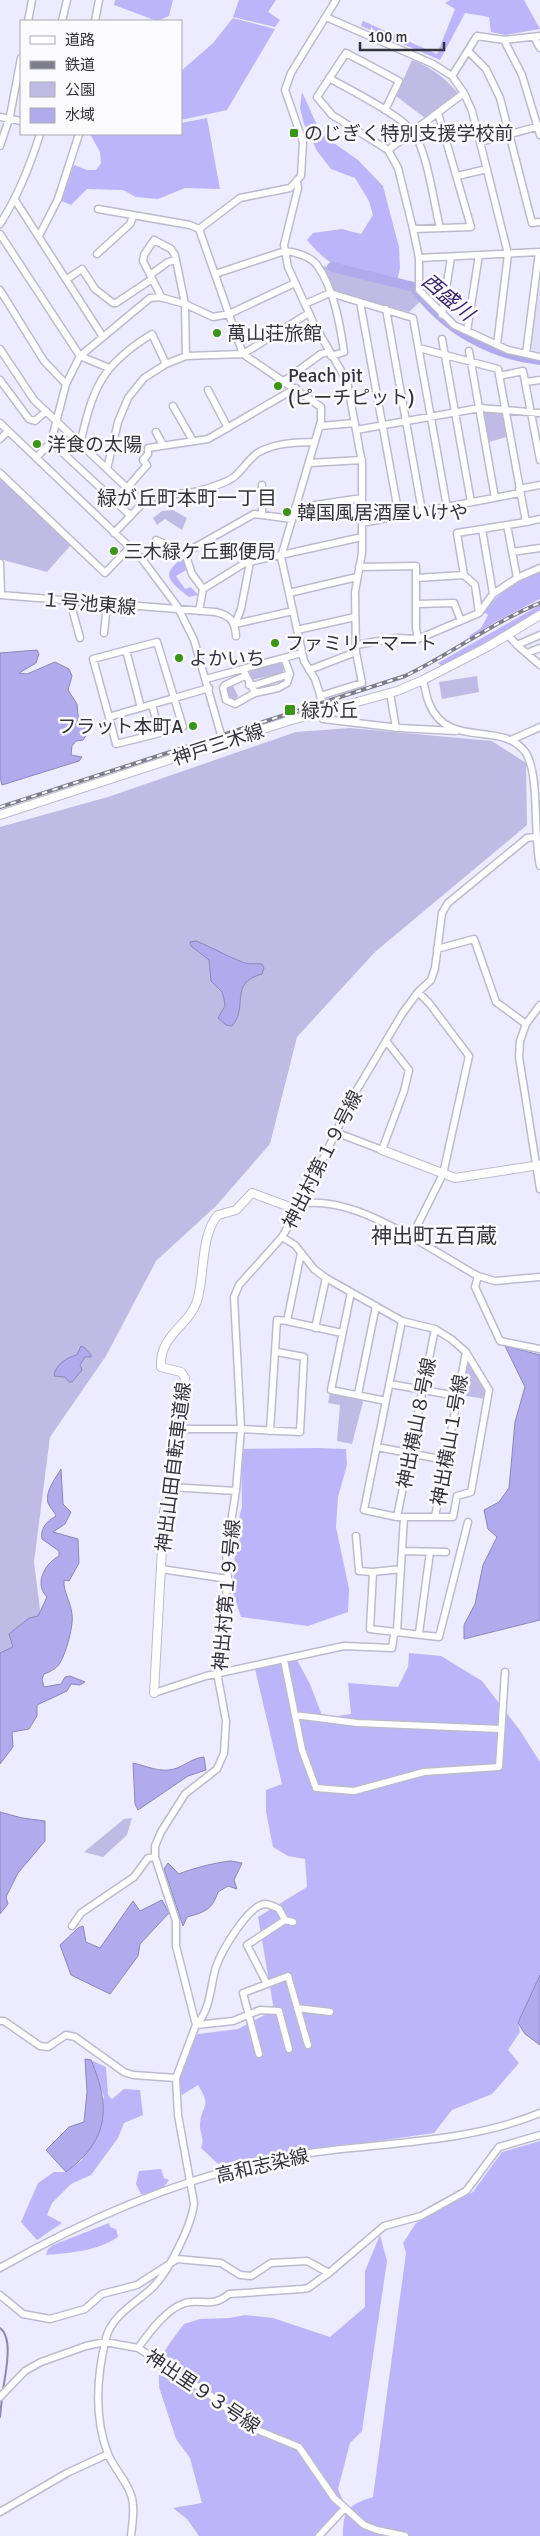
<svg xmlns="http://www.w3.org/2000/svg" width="540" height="2536" font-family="Signika,'Noto Sans JP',sans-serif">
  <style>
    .built { fill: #e1dffa }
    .green { fill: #bfbbe4 }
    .forest { fill: #bdb5f9 }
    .water { fill: #b1aaed; stroke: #8c87b8 }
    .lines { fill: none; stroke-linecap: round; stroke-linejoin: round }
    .stream { stroke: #8c87b8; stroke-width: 2 }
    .river { stroke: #b1aaed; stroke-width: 10 }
    .minor-casing { stroke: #bcbbce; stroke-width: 9 }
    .major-casing { stroke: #bcbbce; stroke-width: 10 }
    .minor { stroke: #fff; stroke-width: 6 }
    .major { stroke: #fff; stroke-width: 8 }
    .rail-casing { stroke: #7e7d8a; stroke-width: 4 }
    .rail { stroke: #fbfafe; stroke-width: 2; stroke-dasharray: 5.5; stroke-linecap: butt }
    .poi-dot { fill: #399614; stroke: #fbfafe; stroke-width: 2 }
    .labels { text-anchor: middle; stroke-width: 5; stroke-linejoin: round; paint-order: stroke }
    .poi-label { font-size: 19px; fill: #35343c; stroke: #fbfafe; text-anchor: start }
    .street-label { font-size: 19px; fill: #35343c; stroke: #fbfafe }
    .water-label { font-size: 20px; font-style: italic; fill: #392673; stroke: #fbfafe }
    .neighbourhood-label { font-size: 20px; fill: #35343c; stroke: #fbfafe }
    .quarter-label { font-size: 21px; fill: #35343c; stroke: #fbfafe }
  </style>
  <rect width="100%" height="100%" fill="#edebff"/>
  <path class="built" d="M540,285v67l-10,-1z"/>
  <path class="green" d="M412,60c19,7 33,18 46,33l-33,25 -29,-22z
    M319,265l94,23 9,12 -13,12 -77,-20z
    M481,408l24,2 5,26 -24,7z
    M0,477l71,68 -24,27 -47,-13z
    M173,510l14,8 -5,12 -17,-11 -8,6 -4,-7 9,-7z
    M277,662l7,3 -1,8 -32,7 -2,-7 2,-3z
    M477,676l2,16 -37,7 -3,-17z
    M233,686l5,10 -3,5 -7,-2 -2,-11z
    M350,728l142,13 34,22 1,62 -152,127 -78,85 -27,107 -54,62 -60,55 -50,95 -56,81 -16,125 7,56 -41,43v-834l108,-30 188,-65z
    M466,1361l4,1 15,30v7l-24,-4z
    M330,1393l34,5 -12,46 -15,-3 3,-36 -12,-2z
    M132,1818l-5,17 -24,22 -19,-5 40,-33z"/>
  <path class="forest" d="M115,0h58l-4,16 -12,5 -43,-16z
    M239,0h37l-8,12 12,8 -5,7 -42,-10z
    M450,0h74l16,29 -35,6 -14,-3 -2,-15 -24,-4 -25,47 -79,-34 2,-5 74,33 18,-45 -10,-6z
    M233,18l42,11 -48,81 -46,10v-49l32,-28z
    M302,92l19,42 37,26 25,26 16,61 1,21 -4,18c-39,-10 -62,-13 -89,-46l6,-7 29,-4 19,5 12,-19 -4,-14 -14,-23 -24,-9 -14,-18 -13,-27 -4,-16z
    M207,118l13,71 -35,-1 -27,11 -22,-2 -13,-7 -36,-1 -16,16 -12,-5 15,-35 13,5h9l5,-7 -1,-11 -10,-18h91v-11z
    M184,557l4,12 -12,7 9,13 6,-2 7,8 -9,2c-20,-16 -30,-22 -5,-40z
    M540,571v28l-45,23 -24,16 -2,-2 12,-8 7,-13 -4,-3c15,-20 33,-31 56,-41z
    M540,605v6c-33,18 -64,38 -98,55l-4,-3z
    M316,1448l30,1 1,16 -9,32 -2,30 13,62 -1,23 -40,14 -67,-9 -8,-24 3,-64 6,-22 -1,-58z
    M409,1653l32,3 41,25 37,48 21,33v213l-22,48 2,9 -12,18 11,13 -27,31 -40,16 -18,23 -163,23 -44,10 -10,-3 -16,-15c4,-10 -1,-13 -1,-23 1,-22 13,-16 -2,-40l-16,10c-10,-17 5,-40 11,-57l5,-4 40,-5 36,-19 -16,-93 49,-30 -2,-28 -17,-3 -15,-9 -7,-35v-22l16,-6 -27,-115 42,-9 13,24 13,34 28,-4 -3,-31 50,4 10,-20z
    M91,2060l15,7 2,28 4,4 12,-10 16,1 3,25 -19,8 -6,15 -27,37 -20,9 -19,19 -5,12 15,8 -25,17 -16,-18 17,-39 16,-11h12l16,-12 22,-63z
    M540,2141v395h-197c0,-27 5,-31 30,-39l33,-244 -3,-10 13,-20 57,-31 29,-40z
    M161,2169l3,9 5,2c-6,10 -16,14 -28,14l-5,-10 3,-13z
    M109,2223l1,4 6,2 2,8c-21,14 -47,16 -72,18l2,-6 5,-4z
    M380,2235l7,26 -25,170 -12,12 -12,46 5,12 -10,17 -18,18h-116l-12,-17 -14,-11 29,-5 -12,-45 -14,-19 -17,-52v-26l10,-17 15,-20 16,-5 30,-1 15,-3 28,3 57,19 35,-30v-36z"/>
  <path class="water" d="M37,650l2,4 -3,9 -17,10 8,1 28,-12 14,7 3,7 -4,14 9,14 1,11 6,8 2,13 -3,4 -7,1 -4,5 -1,9 11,2 -3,4 -77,24 -2,-8v-124z
    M196,941c16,6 30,15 46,21 6,3 13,1 20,2l2,4 -2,6c-34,9 -13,33 -30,52l-6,-1 -8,-7 7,-12 -1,-7 -2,-7 -11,-11 -2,-21 -18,-14 -1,-4z
    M81,1346l4,2 6,7v2h-6l-5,8 2,5 -10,12h-3l-4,-5 -11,-1c1,-11 13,-19 23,-21z
    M505,1346l35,9v265l-76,19v-14l11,-21 8,-39 14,-28 -9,-8 -4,-19 15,-8 10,-14 6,-66 10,-35z
    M61,1469l2,35 8,8 -6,12 -12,8 25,7 1,24 -10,18 -5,-1c-1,11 7,23 8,34 2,11 -6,39 -12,49 -4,6 -10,9 -16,11l-2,5 2,8 17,-3 4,-7 5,-1 15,6 -5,3 -9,-1 -4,7 -30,14v11l-8,13 -17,3 1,15 -13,17v-111l13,-6 -4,-13 20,-16 9,-2 9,-19c-13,-13 -3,-33 12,-41v-5l-17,-12c-2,-11 5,-18 14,-23 -1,-4 -6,-8 -8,-13 -3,-12 7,-24 13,-34z
    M204,1757l2,13 -18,6 -50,34 -3,-6 -2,-41c14,3 27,10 41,6 11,-3 18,-11 30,-12z
    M0,1812l22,6 23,3v20l-27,32 -12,24 2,7 -8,10z
    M231,1861l11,2 -8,17 3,9 -9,-3 -10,6c-6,18 -13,20 -31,25l-4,9 -19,-57 4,-6 11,11c11,-5 38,-12 52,-13z
    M162,1900l7,13 -29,31 -2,12 -28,38 -39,-19 -11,-30 18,-17 5,-2 3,16 14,6 33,-47 7,10z
    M540,1975v70l-15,-11 -7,-11z
    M85,2059l6,1c20,47 18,80 -25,112l-20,-22 23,-23 15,-5 3,-30z"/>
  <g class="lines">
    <path class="stream" d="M0,2328c14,10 5,47 3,62
      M0,2417l2,-19"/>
    <path class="river" d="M332,267l82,20c31,42 75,67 126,73"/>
    <defs>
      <path id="minor" d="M336,0l-45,73 -6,17 18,52 -2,34 -11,12 -50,10 -41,31 44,125 78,53v14l-40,136 23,104 11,18 8,25v15l76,9 57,3
        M326,17l107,47 19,12 12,17 8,18 8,31 28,112 -11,91
        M28,21l4,-21
        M62,21l5,-21
        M95,21l4,-21
        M534,37l6,11
        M504,40l18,35 18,60
        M468,51l18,18 14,29 32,125 8,-1
        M452,76l25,-40 27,4 36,-4
        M329,78c21,12 70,36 84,54 14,18 21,72 27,96
        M385,110l14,-29 -53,-28 -29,44 15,18 56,35 10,18 15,61 6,29v32l35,35 54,25 32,7
        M0,117l21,4
        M480,142l60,-16
        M0,146l10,-30 11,-58
        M388,150l76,-57
        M457,176l30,-7
        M297,180l1,8 -14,57 4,22 26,57 33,57 15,82v90l-7,39 1,60 6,31 -42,13
        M15,200l88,137
        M98,209l92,16 9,4
        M0,224c18,-28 30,-58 40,-90
        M413,229l58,-2 -33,-114
        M0,234l80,122 29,12
        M39,236l19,-37 21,-65
        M97,254l33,-30 3,-7
        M419,258l121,-6
        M215,274l70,-23c10,1 25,5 32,14 17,24 23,59 27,87l-13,4
        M150,275l18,-13 8,-2
        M67,279l15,-10 13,20 18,14h3l36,-24
        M0,290l44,71 22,23
        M162,298l-19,-37 1,-6 10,-15 17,9 4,6 10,49 1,52
        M360,302l39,214
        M305,304l25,-11 83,25 34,189
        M386,309l36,202
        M442,315l9,-58
        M467,331l12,-76
        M442,339l29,163
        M419,348l79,21 28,153 -69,11 7,42
        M0,349l34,51 109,103 -29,30
        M469,351l26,147
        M526,354l13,-102
        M499,376l24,-5 17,89
        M0,380l29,39 6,2 11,-10
        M284,381l37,-27 8,-2
        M526,382l14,-2
        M208,390l20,38
        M173,406l20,35
        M0,423l142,136 35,47 17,34 29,102
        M320,426l35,-3
        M356,430l124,-22 60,5
        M156,432l7,13
        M0,439l8,-8
        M51,442l80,74
        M80,444c13,-56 21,-79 72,-110l14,30
        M36,458l15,-16 15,-58 14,-28 70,-58 10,-1 25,7 28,13 16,-3 66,-31
        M309,463l53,-3
        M107,469l11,-47 10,-24 16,-20 22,-14 20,-8 57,-2 66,-41
        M0,473l105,100 25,-26
        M127,488l20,-23 -4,-5 5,-6v-6l60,-9 88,-51
        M519,489l21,-4
        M143,503c17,-13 38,-6 59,-13 10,-3 24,-7 32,-13 9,-7 15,-19 25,-25 17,-9 37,-10 56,-10
        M295,508l67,-10
        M262,515v-30
        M526,522l14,-3
        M362,523l158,-30
        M507,525l10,53
        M156,540l29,13
        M512,552l28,-4
        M250,562l-9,47 -6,15 58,-13
        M0,563l1,32
        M359,567l57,-1v62l2,11
        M416,578l48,-3 11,10 4,28
        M203,589l-11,-15 -7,-21 69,-39 38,5
        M289,593l68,-16
        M493,594l24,-16 23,-10
        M0,595l215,17c15,3 20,9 21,24
        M70,601l10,37
        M416,604l38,-1 7,18
        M199,611l4,-22 42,-26 117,-26
        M297,630l58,-13
        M104,633l3,-29
        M507,634l10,11
        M540,635l-23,10 23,20
        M356,645l40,-7 22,1 61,-26 14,-19 -11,-65
        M126,650l15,58
        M527,653l13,-5
        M243,669l12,24 23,-5 9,-5 3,-9 -6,-16
        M309,670l47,-18
        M245,676l-20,9 -2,3 3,12 9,4 20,-11
        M206,679l96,-26
        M423,680c2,8 3,16 6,23 19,48 73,16 97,50 14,24 7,82 14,113
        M249,685h6l35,-11
        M390,693l6,35
        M152,705l8,28 23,-6 -26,-85 -64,17 16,58c33,-10 66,-19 100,-29
        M109,717l7,27 44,-11
        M511,740l29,-13
        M437,949l37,-10 22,63 30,22 -6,17 -1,16 21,132
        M526,1024l14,-19
        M335,1132l47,18 22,-59 5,-21 -22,-28
        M301,1204c55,-10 129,46 177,72l17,5 45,-4
        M282,1237l13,8 19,24 12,9 76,43 33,8 16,10 15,13 -31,165h-38l-33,-7 38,-189
        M411,1238l32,-64 26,-118 -40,-53 -11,-11
        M301,1253l-14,68 55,12
        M478,1276l-3,11 25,54 40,8
        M351,1292l-20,98 55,11
        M315,1328l11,-50
        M390,1384l67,12
        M358,1394l18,-88
        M180,1429h61l59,3 4,-75 -27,-5
        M270,1431l7,-111 10,1
        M377,1447l68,13
        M170,1487l66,4
        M397,1517l38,-188
        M435,1517h18l4,-21 14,-4 18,-102 -23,-38
        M356,1536l3,35 14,1
        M402,1551l44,1
        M161,1569l67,10
        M401,1569l-28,3 -3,57 69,8 29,-115
        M419,1633l11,-81
        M284,1660l18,90 14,38 38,3 70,-19 75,-5 6,-95
        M154,1693l52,-17 138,-30 48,2 2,-13 3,-4 7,-114
        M295,1715l62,8 144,6
        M72,1926l9,-13 53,-36 14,-19 7,-1
        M267,1984l-20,-39 38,-25 8,2
        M297,2008l33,4
        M0,2021h4l36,25 8,1 18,-12 9,2 49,35 9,3 43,3
        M196,2025c15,-15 14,-39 20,-58 5,-15 32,-62 49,-63 5,0 10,3 14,5l6,11
        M196,2025l37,-4 27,-11 19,1 10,38
        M259,2054l-16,-61 45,-17 20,69
        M0,2268c82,-47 173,-86 265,-107 89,-20 191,-13 275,-48
        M0,2295l23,19 27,5 35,-10 17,-15 35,-9 40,-26 44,4 19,12 11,1 20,-13 36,-2 22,12 55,-47 37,-10 45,-25 33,-44 41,-12
        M138,2348c11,-15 28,-39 47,-45 18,-5 26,6 44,-9l73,-5 6,-1 21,-15
        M0,2397l25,-26 16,-9 45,-16 19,-4 33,6 68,44 44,35 49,20 35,51 30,27 13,5 28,6
        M0,2512l67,-39 41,-19
        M131,2536c1,-10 3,-21 2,-31 -1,-19 -18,-34 -25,-51 -14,-36 -11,-79 -2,-116 6,-23 30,-35 46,-50 16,-15 40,-63 42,-85l-16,-88 -2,-37 20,-53 -20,-79v-25l-21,-64v-11l6,-14 24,-38 32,-25 7,-16 2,-32 -9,-48 11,-94 -2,-26 10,-62 5,-62 -7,-132 5,-12 43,-48 19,-33 54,-111 47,-79 16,-22 13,-12 4,-12 7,-55 6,-10 79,-65 9,-1
        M319,2536l25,-27"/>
      <path id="major" d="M0,815l288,-94 109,-30 26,-11 66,-34 51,-31
        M382,1150l73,28 85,-13
        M154,1693l10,-181 8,-36 13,-98 -4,-6 -20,-5c-2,-32 28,-41 36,-66 8,-25 3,-66 21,-86l18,-5 16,-17 46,17"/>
    </defs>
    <use href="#minor" class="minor-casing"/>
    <use href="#major" class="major-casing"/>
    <use href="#minor" class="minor"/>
    <use href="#major" class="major"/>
    <defs>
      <path id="rail" d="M0,807l405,-131c46,-22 88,-54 135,-73"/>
    </defs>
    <use href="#rail" class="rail-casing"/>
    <use href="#rail" class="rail"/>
  </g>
  <g class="poi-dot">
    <rect x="289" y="128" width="10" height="10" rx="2.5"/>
    <circle cx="217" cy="333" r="5"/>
    <circle cx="278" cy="386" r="5"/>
    <circle cx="37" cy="444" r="5"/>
    <circle cx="287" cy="512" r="5"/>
    <circle cx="114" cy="551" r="5"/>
    <circle cx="275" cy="643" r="5"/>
    <circle cx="179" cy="658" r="5"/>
    <rect x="284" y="704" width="12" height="12" rx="2.5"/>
    <circle cx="193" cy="726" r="5"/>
  </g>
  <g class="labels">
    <g class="poi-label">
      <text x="304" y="140">のじぎく特別支援学校前</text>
      <text x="227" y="340">萬山荘旅館</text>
      <text x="288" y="382">Peach pit<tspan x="288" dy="22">(ピーチピット)</tspan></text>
      <text x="47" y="451">洋食の太陽</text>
      <text x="297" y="519">韓国風居酒屋いけや</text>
      <text x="124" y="558">三木緑ケ丘郵便局</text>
      <text x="285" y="650">ファミリーマート</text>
      <text x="189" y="665">よかいち</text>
      <text x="301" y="717">緑が丘</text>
      <text x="183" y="733" text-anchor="end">フラット本町A</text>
    </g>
    <g class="street-label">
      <text transform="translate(89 603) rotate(5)" y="7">１号池東線</text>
      <text transform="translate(218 744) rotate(-18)" y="7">神戸三木線</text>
      <text transform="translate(322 1159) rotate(-63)" y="7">神出村第１９号線</text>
      <text transform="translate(416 1423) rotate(-79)" y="7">神出横山８号線</text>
      <text transform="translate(449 1440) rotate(-80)" y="7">神出横山１号線</text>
      <text transform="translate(173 1467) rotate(-83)" y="7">神出山田自転車道線</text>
      <text transform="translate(226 1595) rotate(-85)" y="7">神出村第１９号線</text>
      <text transform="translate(262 2165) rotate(-13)" y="7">高和志染線</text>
      <text transform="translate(203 2391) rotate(34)" y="7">神出里９３号線</text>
    </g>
    <g class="water-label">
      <text transform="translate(448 297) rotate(40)" y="7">西盛川</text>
    </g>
    <g class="neighbourhood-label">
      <text x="187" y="505">緑が丘町本町一丁目</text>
    </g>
    <g class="quarter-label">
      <text x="434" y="1243">神出町五百蔵</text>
    </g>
  </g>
  <rect x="20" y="20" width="162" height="115" fill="#fbfafe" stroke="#acabb0"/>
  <rect x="30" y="36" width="25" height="8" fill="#ffffff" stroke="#acabb0"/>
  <text x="65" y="45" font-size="15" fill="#35343c">道路</text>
  <rect x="30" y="61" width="25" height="8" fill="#7e7d8a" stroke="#acabb0"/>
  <text x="65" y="70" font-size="15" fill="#35343c">鉄道</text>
  <rect x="30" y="82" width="25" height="15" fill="#bfbbe4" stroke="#acabb0"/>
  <text x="65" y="95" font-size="15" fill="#35343c">公園</text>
  <rect x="30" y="108" width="25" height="15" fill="#b1aaed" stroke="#acabb0"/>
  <text x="65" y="120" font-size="15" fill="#35343c">水域</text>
  <path d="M360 42v8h84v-8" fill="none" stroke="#35343c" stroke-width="2.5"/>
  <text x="368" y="42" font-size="15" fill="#35343c" stroke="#fbfafe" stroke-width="4" paint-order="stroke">100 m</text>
</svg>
